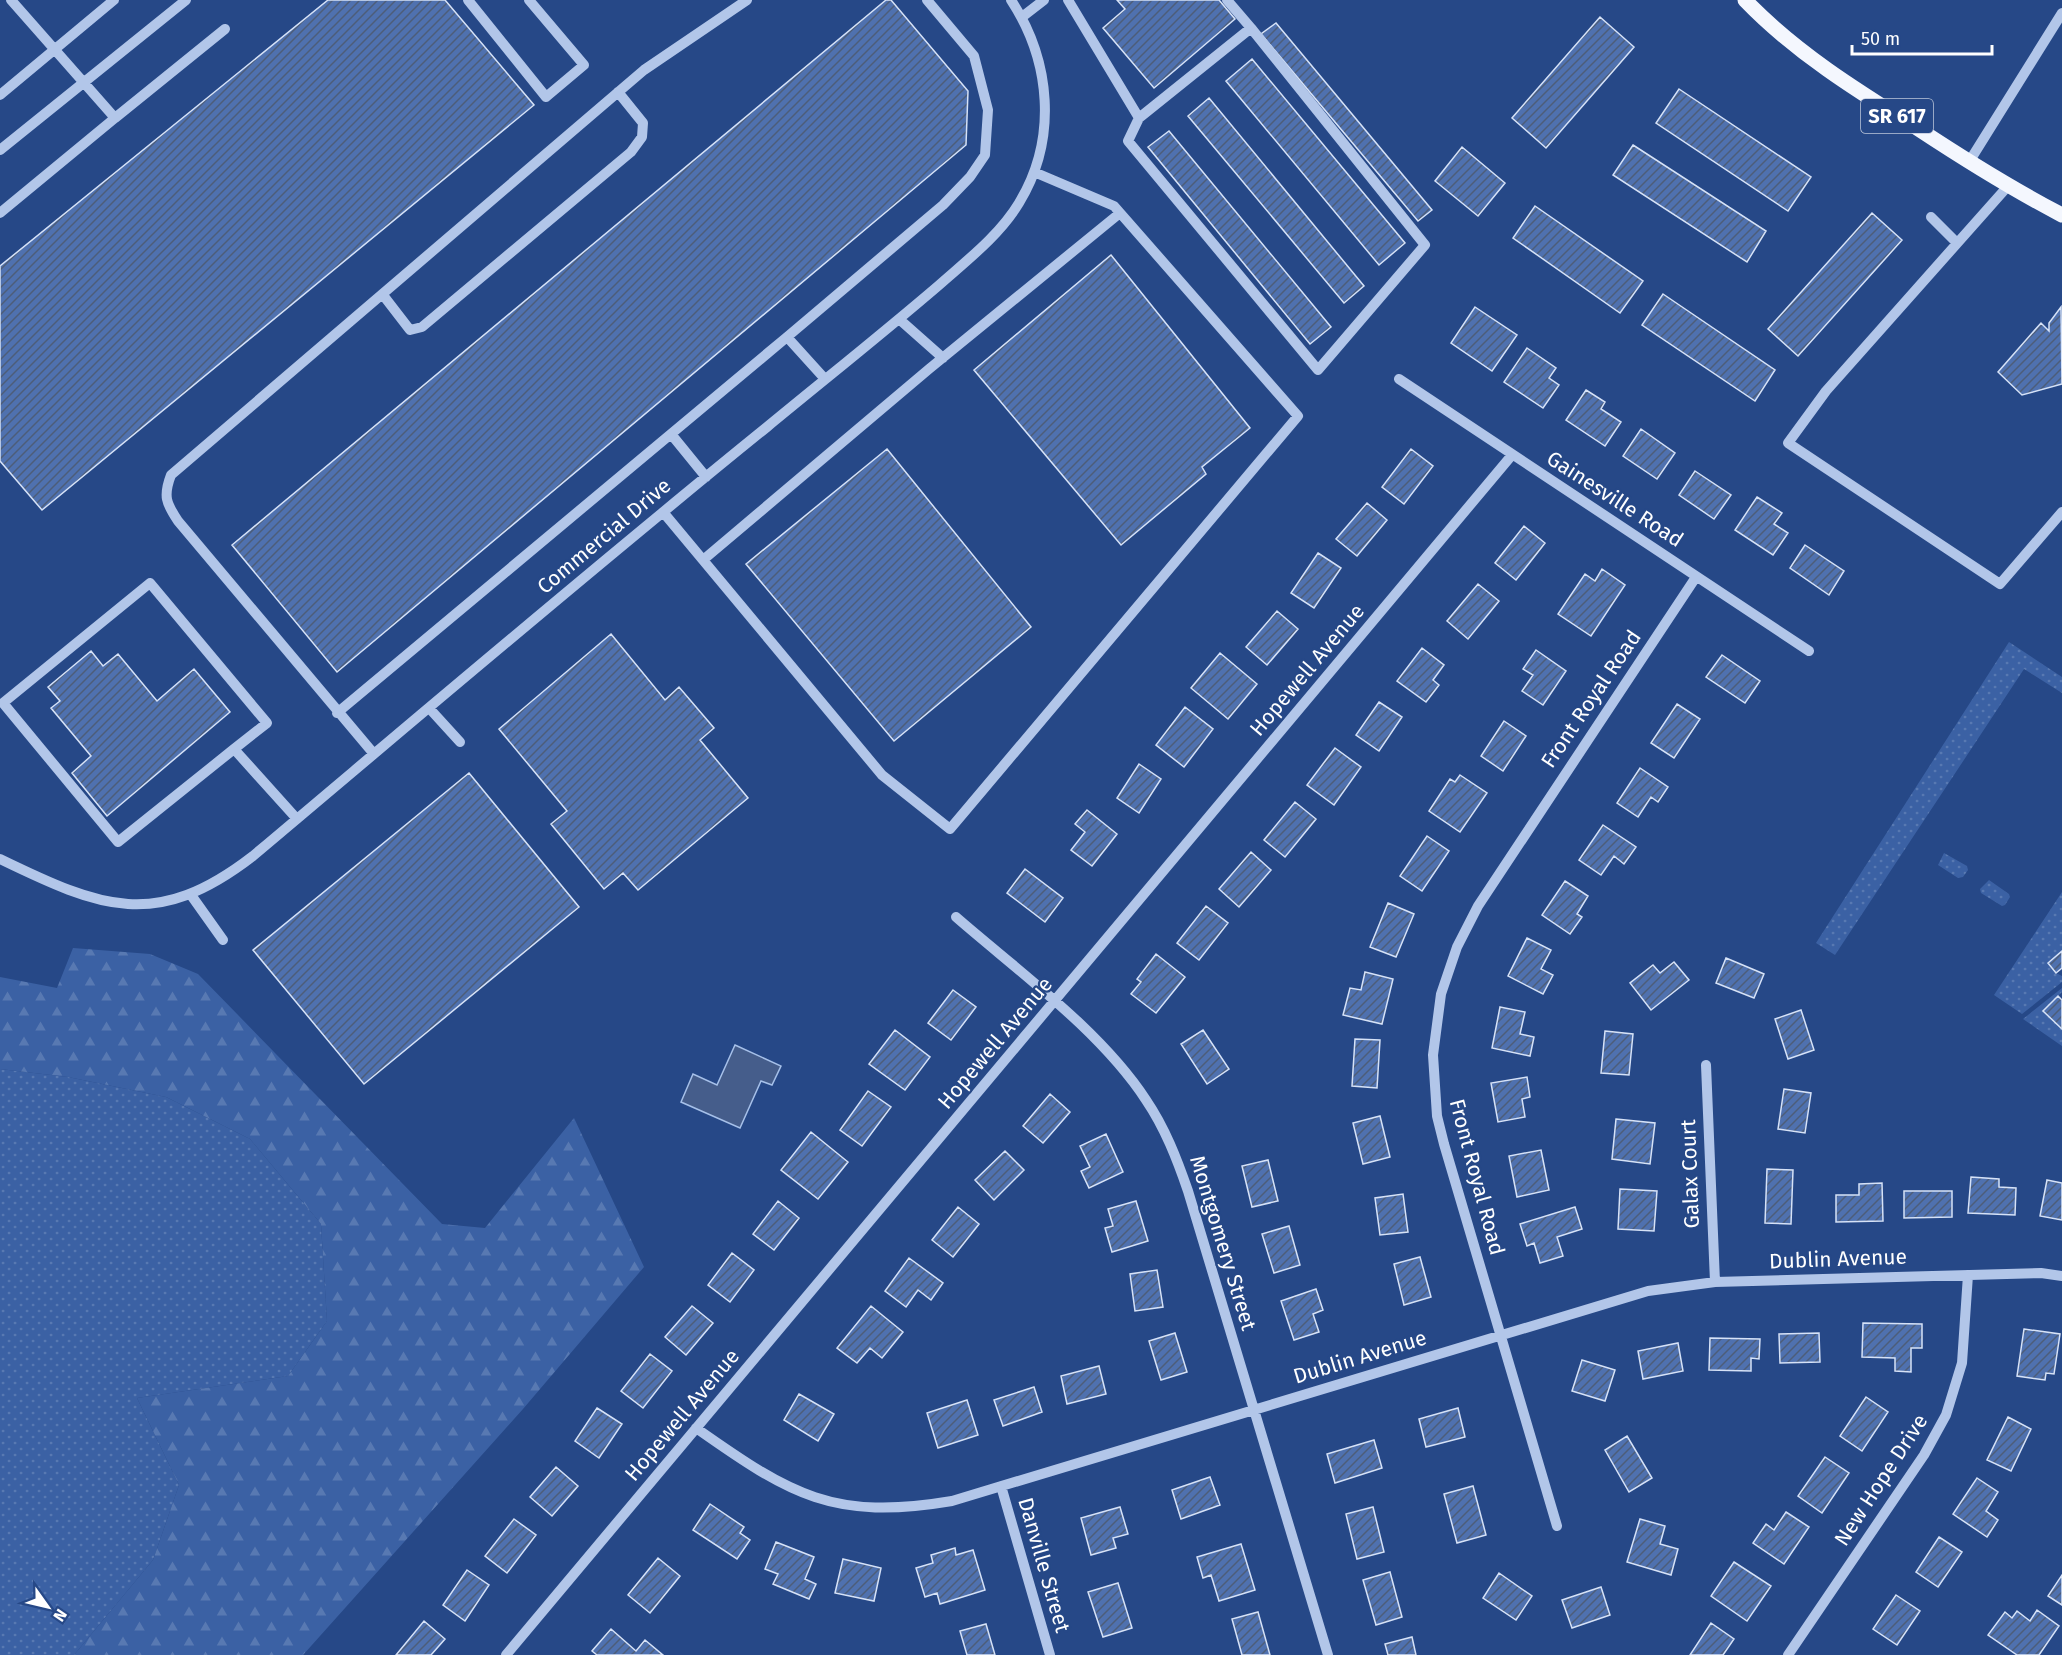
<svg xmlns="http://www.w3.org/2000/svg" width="2062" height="1655" font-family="'Fira Sans',sans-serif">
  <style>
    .grass { fill: url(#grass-dots) }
    .forest { fill: url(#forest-firs) }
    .water { fill: #455d8b; stroke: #a6c0e9; stroke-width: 1.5 }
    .building { fill: url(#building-hatch); stroke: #d6e2f7; stroke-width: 1.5 }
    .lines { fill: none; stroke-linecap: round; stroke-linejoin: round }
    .minor { stroke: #b2c6e9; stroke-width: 10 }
    .major { stroke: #f4f7fe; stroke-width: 15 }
    .labels { text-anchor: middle; stroke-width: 4.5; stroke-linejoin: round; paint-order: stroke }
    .shield { fill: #264887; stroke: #bec8db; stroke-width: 1.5 }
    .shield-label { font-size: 20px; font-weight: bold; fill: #fff }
    .street-label { font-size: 21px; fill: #fff; stroke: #264887 }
  </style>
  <defs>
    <pattern id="grass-dots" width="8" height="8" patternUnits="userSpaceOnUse" patternTransform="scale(1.5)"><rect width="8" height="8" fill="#3b61a4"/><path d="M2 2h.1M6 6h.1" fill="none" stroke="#5879b2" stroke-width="1.8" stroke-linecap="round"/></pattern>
    <pattern id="forest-firs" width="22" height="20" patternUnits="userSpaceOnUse" patternTransform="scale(1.5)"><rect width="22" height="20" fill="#3b61a4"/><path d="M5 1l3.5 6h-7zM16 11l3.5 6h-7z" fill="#5879b2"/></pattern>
    <pattern id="building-hatch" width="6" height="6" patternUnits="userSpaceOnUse" patternTransform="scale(1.5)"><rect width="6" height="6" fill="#4f71af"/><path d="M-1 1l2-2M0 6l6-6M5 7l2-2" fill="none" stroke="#4d5d79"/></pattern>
  </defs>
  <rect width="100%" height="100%" fill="#264887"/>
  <path class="grass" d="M2009,642l53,35v16l-38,-24 -189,286 -19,-12z
    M1944,853l23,13 1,4 -5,7 -5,1 -20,-13z
    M1989,880l20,14 1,3 -5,8 -3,1 -21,-13 -1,-4z
    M2062,892v59l-6,22 6,3v6l-40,32 -28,-19z
    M2062,988v4l-19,19 19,18v17l-39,-27z
    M0,1069l68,8 98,20 84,42 71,85 6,97 -39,55 -151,22 42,87 -26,75 -79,95h-74z"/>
  <path class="forest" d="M73,948l77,6 48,20 244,250 43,4 89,-110 70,149 -121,142 -220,246h-229l79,-95 26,-75 -42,-87 151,-22 39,-55 -6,-97 -71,-85 -84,-42 -98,-20 -68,-8v-92l57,11z"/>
  <path class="water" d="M735,1045l46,21 -9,19 -11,-4 -21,47 -59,-26 12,-28 24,11z"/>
  <path class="building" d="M328,0h117l89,105 -492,405 -42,-49v-195z
    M886,0h5l77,91 -2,54 -629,527 -105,-127z
    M1117,0h102l16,19 -81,69 -51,-60 22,-19z
    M1600,17l34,30 -88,101 -34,-30z
    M1276,23l156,187 -14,11 -157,-187z
    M1252,59l153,184 -26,22 -153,-184z
    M1679,89l132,88 -23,34 -132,-88z
    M1209,98l155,188 -20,17 -156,-187z
    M1169,131l162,196 -21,17 -162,-197z
    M1633,145l133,86 -19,31 -134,-87z
    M1462,147l43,36 -27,33 -43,-35z
    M1535,206l108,75 -23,32 -107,-75z
    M1872,213l30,27 -104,116 -30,-27z
    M1111,255l139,173 -48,39 4,7 -85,71 -147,-175z
    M1663,294l112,76 -20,31 -113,-76z
    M1475,307l42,28 -25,36 -41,-28z
    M2061,307l1,77 -40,11 -24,-23 43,-49 8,8v-8z
    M1527,348l29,20 -7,10 10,7 -16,23 -39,-26z
    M1586,390l19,12 -4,7 20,13 -16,24 -39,-26z
    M1641,429l34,24 -18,26 -34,-23z
    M887,449l144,178 -137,114 -148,-177z
    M1411,449l22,17 -29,38 -22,-17z
    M1695,471l36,24 -17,24 -35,-24z
    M1757,497l25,16 -8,11 14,9 -15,22 -38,-25z
    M1367,503l20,17 -30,36 -21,-17z
    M1524,526l21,17 -29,37 -21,-17z
    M1805,545l39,26 -15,24 -39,-27z
    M1318,553l23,15 -27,40 -23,-15z
    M1602,569l23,16 -34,51 -33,-22 27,-40 10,7z
    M1478,584l21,17 -31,38 -21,-18z
    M1277,611l21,18 -31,36 -21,-18z
    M611,634l54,66 14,-13 35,41 -14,12 48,58 -110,92 -15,-17 -19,16 -53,-65 16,-13 -68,-82z
    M1422,648l22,17 -11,15 6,5 -13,17 -29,-21z
    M1536,650l30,21 -23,34 -21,-14 11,-16 -10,-6z
    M91,651l12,15 15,-12 39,47 37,-32 36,43 -123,104 -35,-43 19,-17 -40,-48 9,-7 -12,-14z
    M1220,653l37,31 -29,35 -37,-31z
    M1722,655l38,26 -15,22 -39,-26z
    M1379,702l23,15 -23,34 -23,-16z
    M1677,704l23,15 -26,39 -23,-15z
    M1185,707l28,22 -29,38 -28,-22z
    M1504,721l22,15 -23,35 -22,-15z
    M1335,748l26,19 -27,38 -27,-20z
    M1139,764l22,15 -22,34 -22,-15z
    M1640,768l28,19 -10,15 -7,-5 -13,20 -21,-14z
    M469,773l110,134 -215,177 -111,-134z
    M1460,775l27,18 -27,39 -31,-21 21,-32 5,3z
    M1295,802l21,17 -31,38 -21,-17z
    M1087,810l30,24 -25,32 -21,-16 14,-18 -10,-8z
    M1603,825l33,22 -12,17 -10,-8 -13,19 -22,-15z
    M1427,836l22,15 -27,40 -22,-15z
    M1251,852l20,18 -32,37 -20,-18z
    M1025,869l38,29 -18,24 -38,-29z
    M1565,881l23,15 -11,18 5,3 -12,17 -28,-19z
    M1388,903l26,11 -18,43 -26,-10z
    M1206,906l22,17 -29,37 -22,-17z
    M1527,938l24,12 -10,19 12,6 -10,19 -35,-18z
    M2062,951v17l-6,5 -8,-10z
    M1156,954l29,23 -29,36 -25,-19 10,-12 -4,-3z
    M1726,958l38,16 -10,24 -38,-15z
    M1674,962l15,18 -38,30 -21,-27 23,-18 7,8z
    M1365,972l28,7 -11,45 -39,-9 7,-27 11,2z
    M953,990l23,17 -25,33 -23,-17z
    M2058,996l4,4v29l-19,-18z
    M1500,1007l25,5 -5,22 14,3 -4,19 -38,-8z
    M1801,1010l13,40 -26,9 -13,-40z
    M895,1030l35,27 -25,33 -36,-26z
    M1203,1030l26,39 -22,15 -26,-40z
    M1605,1031l28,3 -4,41 -28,-2z
    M1355,1039l25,1 -3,48 -25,-2z
    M1527,1077l3,20 -8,2 3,18 -27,5 -7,-39z
    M1784,1089l27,4 -6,40 -27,-4z
    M868,1091l23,16 -29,39 -22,-16z
    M1050,1094l20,18 -27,31 -20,-17z
    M1380,1116l10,41 -27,7 -10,-41z
    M1616,1119l39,4 -5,41 -38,-5z
    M811,1132l37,30 -30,37 -37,-29z
    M1106,1134l17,38 -34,16 -8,-17 9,-4 -10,-21z
    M1541,1150l8,40 -32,7 -8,-41z
    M1005,1151l19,19 -30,30 -19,-20z
    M1268,1160l10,41 -26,6 -10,-41z
    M1767,1169l26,1 -2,54 -26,-1z
    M1971,1177l28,2v8l17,1 -1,27 -47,-2z
    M2047,1180l15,3v37l-22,-4z
    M1882,1183l1,38 -47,1v-27h23v-11z
    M1620,1189l37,2 -3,40 -36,-2z
    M1904,1191h48v26l-48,1z
    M1403,1194l5,38 -28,3 -5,-37z
    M778,1201l21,17 -25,32 -21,-16z
    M1136,1201l12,40 -36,11 -7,-24 8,-2 -5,-17z
    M958,1207l21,17 -26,33 -21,-17z
    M1575,1207l7,22 -25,8 6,19 -23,7 -6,-20 -7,3 -7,-22z
    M1289,1226l11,39 -26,8 -12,-39z
    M732,1253l22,17 -24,32 -22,-17z
    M1420,1257l11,40 -27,8 -10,-41z
    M909,1258l34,25 -12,17 -13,-10 -12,17 -21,-16z
    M1157,1270l6,37 -28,4 -5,-37z
    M1316,1289l7,21 -10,4 6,18 -25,8 -13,-39z
    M692,1306l21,17 -27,32 -21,-18z
    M871,1306l32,26 -21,26 -12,-10 -13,15 -20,-15z
    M1863,1323l59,1v24h-11v24l-16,-1v-13l-33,-1z
    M2024,1329l36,5 -6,40 -8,-1 -1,7 -28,-4z
    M1175,1333l12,39 -26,8 -12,-39z
    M1819,1333l1,29 -40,1 -1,-29z
    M1710,1338l50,1 -1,20 -8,-1v13l-42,-1z
    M1678,1343l5,28 -40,8 -5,-28z
    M650,1354l22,17 -29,37 -22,-17z
    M1582,1360l33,10 -10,31 -33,-10z
    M1099,1366l7,28 -39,10 -6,-28z
    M1034,1387l8,25 -39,14 -9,-26z
    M799,1394l35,20 -16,27 -34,-21z
    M1866,1397l22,15 -26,39 -22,-15z
    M967,1400l11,35 -40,13 -11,-35z
    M597,1408l25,16 -23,34 -24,-17z
    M1458,1408l7,29 -39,10 -7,-28z
    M2008,1417l23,12 -20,42 -24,-11z
    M1627,1436l25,42 -23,14 -24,-42z
    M1374,1440l8,28 -47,15 -8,-29z
    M1825,1457l24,16 -27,40 -24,-17z
    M556,1467l22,19 -26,30 -22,-19z
    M1210,1477l10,28 -39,14 -9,-29z
    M1977,1478l21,14 -12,19 12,9 -11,17 -34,-23z
    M1473,1486l13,49 -29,8 -13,-49z
    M710,1504l34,23 -4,6 10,7 -13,19 -44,-29z
    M1120,1507l8,27 -15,4 3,10 -25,7 -10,-37z
    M1373,1507l11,45 -27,7 -11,-45z
    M1786,1512l23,15 -25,37 -31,-21 13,-19 8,6z
    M514,1519l22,16 -29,38 -22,-17z
    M1640,1519l25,7 -5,18 18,5 -7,26 -44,-13z
    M1939,1537l23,15 -24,35 -22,-15z
    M776,1542l38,15 -9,22 11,5 -7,15 -36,-15 5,-10 -13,-5z
    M1241,1544l14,46 -36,11 -8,-26 -8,3 -6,-21z
    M955,1548l1,7 17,-5 12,40 -45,14 -3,-11 -12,4 -9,-29 17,-5 -2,-8z
    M658,1558l22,18 -30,37 -22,-18z
    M843,1559l38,9 -7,33 -39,-8z
    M1734,1562l37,24 -24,35 -36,-25z
    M467,1570l22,15 -24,36 -22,-16z
    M1390,1572l12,45 -26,8 -13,-45z
    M1499,1573l33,23 -16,24 -33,-22z
    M2062,1575v30l-14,-9z
    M1118,1583l14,45 -29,9 -15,-45z
    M1601,1587l9,28 -38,13 -10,-28z
    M1896,1595l24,16 -23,34 -24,-16z
    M2037,1610l22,16 -20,29h-22l-29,-20 17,-23 7,6 5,-7 13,10z
    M1258,1612l12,43h-28l-10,-36z
    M424,1621l21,18 -14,16h-35z
    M1711,1623l23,16 -11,16h-33z
    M986,1624l9,31h-28l-7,-24z
    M611,1629l25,22 9,-11 18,15h-66l-5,-4z
    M1412,1637l4,18h-28l-3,-11z"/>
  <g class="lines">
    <path class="minor" d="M468,0l78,97 38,-32 -55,-65
      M1068,0l71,118
      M1227,0l24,28 174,217 -107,125 -190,-229 11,-23 112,-90
      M1022,17l22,-17
      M0,95l114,-95
      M115,118l110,-89
      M0,150l186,-150
      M1969,162l93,-149
      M2008,186l-182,205 -38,52 212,141 62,-72
      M0,213l115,-95 -104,-118
      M1931,217l26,26
      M383,295l27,35 12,-3 209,-175 11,-15 1,-14 -25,-31
      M899,319l44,39
      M787,337l38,42
      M1399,379l410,272
      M671,434l35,43
      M663,512l219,263 68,54 348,-413 -184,-210 -80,-34
      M703,560l226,-191 191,-156
      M429,708l31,34
      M337,713l450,-376 156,-132 27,-28 15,-22 3,-45 -14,-54 -47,-56
      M234,749l33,-26 -117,-140 -147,120 115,139 116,-93 63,70
      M374,754l-196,-233c-12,-18 -15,-25 -7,-46l473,-405 103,-70
      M0,859c101,49 156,72 253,-3 171,-144 341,-289 514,-429 57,-47 115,-93 171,-141 28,-25 61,-50 81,-83 39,-64 32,-142 -8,-203
      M191,895l32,45
      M956,917c62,54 145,114 190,183 19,28 31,59 42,91l140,464
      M1706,1065l9,217
      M696,1428c95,67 137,93 256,73l696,-210 67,-9 326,-9 21,3
      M1001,1486l49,169
      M1557,1526l-113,-382 -7,-28 -4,-61 8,-61 16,-47 21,-41 218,-329
      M506,1655l1006,-1200
      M1788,1655l136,-200 22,-40 16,-52 6,-88"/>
    <path class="major" d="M1745,0c50,52 111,90 172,128 47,31 95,61 145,87"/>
  </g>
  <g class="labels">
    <rect class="shield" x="1861" y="99" width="72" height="34" rx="4.5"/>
    <g class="shield-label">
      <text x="1897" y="123">SR 617</text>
    </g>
    <g class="street-label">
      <text transform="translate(1615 499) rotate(33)" y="7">Gainesville Road</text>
      <text transform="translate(604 536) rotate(-40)" y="7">Commercial Drive</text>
      <text transform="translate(1307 670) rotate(-50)" y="7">Hopewell Avenue</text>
      <text transform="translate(1591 699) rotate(-56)" y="7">Front Royal Road</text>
      <text transform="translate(995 1043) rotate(-50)" y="7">Hopewell Avenue</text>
      <text transform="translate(1690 1174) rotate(-92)" y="7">Galax Court</text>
      <text transform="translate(1477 1177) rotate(75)" y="7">Front Royal Road</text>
      <text transform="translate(1223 1243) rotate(73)" y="7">Montgomery Street</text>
      <text transform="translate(1838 1259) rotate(-2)" y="7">Dublin Avenue</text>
      <text transform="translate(1360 1357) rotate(-17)" y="7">Dublin Avenue</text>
      <text transform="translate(682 1415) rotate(-50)" y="7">Hopewell Avenue</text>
      <text transform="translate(1881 1480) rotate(-57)" y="7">New Hope Drive</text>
      <text transform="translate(1044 1565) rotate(74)" y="7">Danville Street</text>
    </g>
  </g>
  <g transform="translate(48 1607) rotate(124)" stroke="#264887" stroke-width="4.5" paint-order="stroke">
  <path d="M0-4.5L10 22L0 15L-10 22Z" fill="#ffffff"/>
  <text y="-9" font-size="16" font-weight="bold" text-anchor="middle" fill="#ffffff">N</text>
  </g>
  <path d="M1852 45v9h140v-9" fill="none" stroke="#ffffff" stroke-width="3"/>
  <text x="1861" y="45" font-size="18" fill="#ffffff" stroke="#264887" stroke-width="4.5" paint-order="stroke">50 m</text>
</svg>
